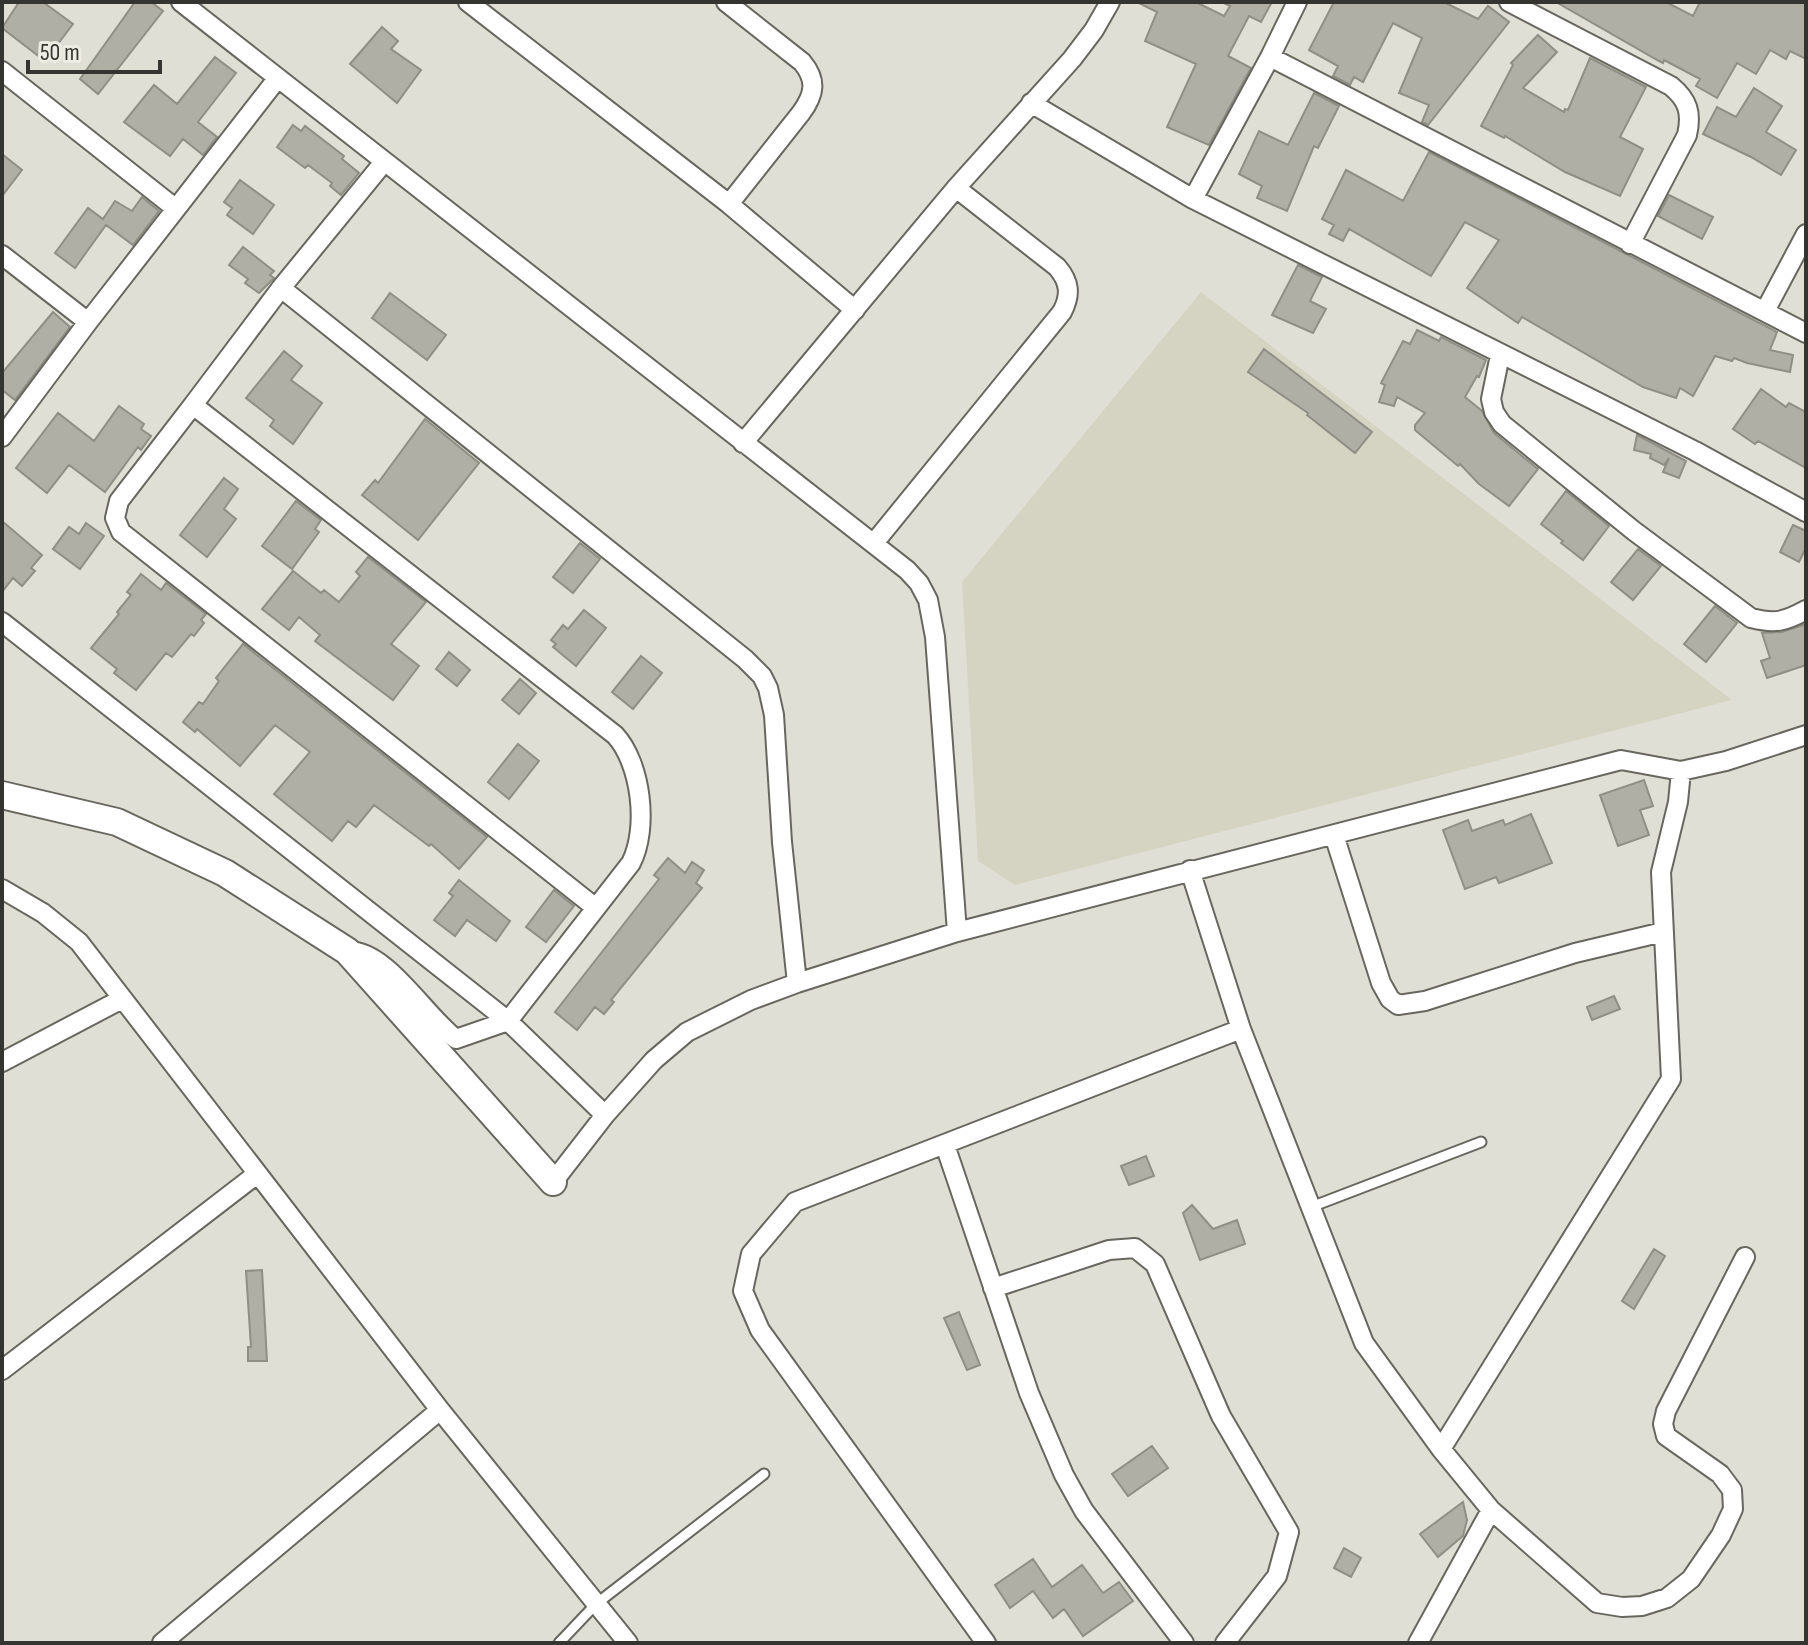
<svg xmlns="http://www.w3.org/2000/svg" width="1808" height="1645" font-family="'Sofia Sans Condensed',sans-serif">
  <style>
    .built { fill: #d5d4c3 }
    .building { fill: #b0afa6; stroke: #8f8f86; stroke-width: 2 }
    .lines { fill: none; stroke-linecap: round; stroke-linejoin: round }
    .lane-casing { stroke: #68675f; stroke-width: 13 }
    .street-casing { stroke: #68675f; stroke-width: 22 }
    .secondary-casing { stroke: #68675f; stroke-width: 30 }
    .lane { stroke: #fff; stroke-width: 9 }
    .street { stroke: #fff; stroke-width: 18 }
    .secondary { stroke: #fff; stroke-width: 26 }
  </style>
  <rect width="100%" height="100%" fill="#e0dfd5"/>
  <path class="built" d="M1201,292l531,408 -717,185 -37,-24 -16,-279z"/>
  <path class="building" d="M19,2h24l30,22 -28,37 -43,-33z
    M135,2h16l12,9 -65,83 -18,-15z
    M1137,2h59l28,14 6,-10 -8,-4h50l-11,20 -12,-6 -21,40 23,12 -42,77 -42,-18 29,-63 -51,-23 12,-29z
    M1334,2h110l34,17 10,-13 21,16 -81,103 -6,-3 7,-17 -30,-12 23,-55 -29,-15 -30,59 -9,-5 -4,8 -17,-9 5,-10 -29,-16z
    M1556,2h110l27,14 7,-14h106v57l-16,-8 -4,8 -16,-9 -14,24 -19,-11 -20,35 -21,-12 4,-7 -36,-19 -1,3 -4,-2z
    M382,27l16,14 -7,8 30,21 -24,33 -47,-39z
    M1538,35l19,17 -34,36 41,24 1,-3 3,1 22,-52 56,29 -26,50 23,12 -23,47 -55,-24 -60,-36 -1,2 -23,-12 32,-61 -2,-2z
    M215,57l21,16 -38,49 19,15 -14,18 -20,-16 -13,17 -46,-34 30,-37 23,19z
    M1754,88l28,18 -16,26 30,18 -15,25 -30,-18 -48,-23 14,-27 19,10z
    M1314,93l25,13 -21,42 -4,-2 -27,65 -30,-13 5,-12 -23,-12 20,-43 29,14z
    M293,125l8,6 4,-5 39,30 -2,3 17,14 -18,22 -11,-9 2,-3 -24,-18 -3,3 -28,-21z
    M1429,152l348,180 -7,18 23,5 -3,17 -43,-9 -13,-5 -2,3 -17,-5 -22,40 -13,-8 -4,10 -33,-11 -121,-70 -4,6 -51,-35 32,-48 -34,-18 -34,54 -82,-47 -6,12 -14,-7 5,-9 -12,-6 24,-49 57,31z
    M2,154l20,16 -20,26z
    M240,180l34,25 -21,29 -26,-19 5,-7 -8,-6z
    M1669,195l44,22 -11,22 -44,-23z
    M142,197l17,14 -26,34 -27,-20 -31,43 -20,-15 33,-45 15,11 12,-18 17,10z
    M243,247l31,24 -4,4 4,3 -15,15 -14,-10 3,-4 -19,-14z
    M1298,265l24,12 -12,24 16,8 -13,24 -41,-18z
    M390,293l56,42 -19,25 -55,-42z
    M53,312l17,15 -55,73 -13,-10v-17z
    M1417,330l22,11 2,-4 45,23 -7,17 -2,-1 -12,21 17,14 12,22 44,36 -29,37 -30,-22 -19,-20 -2,2 -43,-36v-5l10,-12 -28,-16 -3,9 -15,-4 6,-17 -4,-2 22,-42 7,3z
    M1264,349l108,83 -17,21 -48,-38 1,-2 -60,-41z
    M284,351l18,15 -11,14 31,23 -29,41 -23,-18 4,-6 -28,-22z
    M1761,389l25,18 3,-4 17,9v56l-48,-27 -3,3 -22,-15z
    M119,406l25,18 -3,5 10,7 -10,14 -3,-3 -33,45 -36,-27 -22,28 -31,-25 42,-55 36,28z
    M425,419l54,44 -61,77 -56,-45 13,-15 3,3z
    M1637,435l49,26 -7,17 -16,-6 6,-14 -5,7 -14,-7 1,-4 -17,-4z
    M224,478l14,11 -14,20 12,10 -29,38 -27,-22z
    M1566,491l43,35 -26,34 -22,-17 2,-2 -22,-17z
    M296,501l25,19 -6,9 4,3 -27,37 -30,-23z
    M2,521l40,34 -11,13 4,3 -13,15 -9,-8 -11,14z
    M86,523l18,13 -24,33 -27,-20 16,-22 10,7z
    M1793,525l13,6v17l-7,14 -19,-10z
    M580,543l20,16 -27,34 -20,-16z
    M1638,549l23,17 -28,34 -22,-18z
    M368,557l58,45 -35,42 28,22 -26,34 -78,-59 5,-6 -21,-18 -10,13 -27,-21 31,-38 28,22 3,-3 15,12 21,-26 -4,-4z
    M141,574l20,16 5,-7 40,31 -5,6 3,3 -10,13 -3,-2 -19,23 -6,-4 -30,37 -22,-17 3,-4 -26,-21 28,-34 -2,-2 14,-17 -4,-3z
    M1715,606l22,17 -31,39 -22,-18z
    M584,610l22,18 -30,38 -23,-19 3,-3 -5,-4 12,-15 5,4z
    M1806,624v41l-39,13 -6,-17 9,-3 -8,-25 20,-1z
    M243,644l244,193 -28,32 -28,-25 -2,2 -55,-41 -18,22 -8,-6 -16,20 -58,-47 36,-42 -35,-27 -35,41 -43,-37 -2,3 -12,-10 16,-20 4,2 16,-23 -3,-3z
    M449,652l21,18 -13,16 -21,-17z
    M641,656l21,17 -29,36 -21,-17z
    M520,679l16,14 -17,21 -17,-14z
    M518,744l21,17 -30,38 -21,-17z
    M1644,780l9,26 -13,4 9,25 -31,11 -18,-51z
    M1531,814l21,49 -53,20 -3,-6 -31,12 -22,-59 25,-10 4,11 31,-11 2,5z
    M668,858l17,15 7,-11 12,8 -8,13 6,5 -91,112 3,2 -10,12 -9,-7 -18,23 -22,-18 104,-133 -5,-4z
    M459,880l51,41 -14,20 -29,-21 -12,16 -21,-16 19,-24 -4,-3z
    M554,890l20,16 -28,36 -20,-15z
    M1614,996l6,13 -28,11 -5,-13z
    M1146,1156l8,20 -25,9 -8,-19z
    M1192,1205l21,24 24,-9 8,24 -45,16 -17,-47z
    M1654,1249l11,7 -31,53 -12,-8z
    M262,1270l5,91h-19v-14h3l-5,-76z
    M959,1312l21,53 -13,5 -23,-52z
    M1152,1446l16,22 -40,28 -16,-22z
    M1463,1502l4,18 -4,16 -25,21 -18,-23z
    M1344,1548l17,10 -10,19 -17,-9z
    M1033,1559l19,28 30,-22 21,28 16,-11 14,19 -50,35 -19,-27 -11,9 -20,-27 -23,17 -15,-23z"/>
  <g class="lines">
    <defs>
      <path id="lane" d="M1311,1207l170,-65
        M559,1643l37,-39 168,-130"/>
      <path id="street" d="M181,2l726,568 12,13 9,17 7,37 22,295
        M468,2l261,202 126,106
        M726,2l76,60c15,18 13,32 -1,51l-72,91
        M1509,2l162,84c17,14 21,27 16,49l-57,109
        M1270,57l536,276
        M2,71l173,137
        M1031,103l162,96 502,252 111,61
        M1193,199l77,-142 27,-55
        M2,255l86,67
        M281,288l464,371 17,17 6,12 6,27 8,127 15,141
        M1765,311l41,-77
        M1500,355l-9,44 3,13 8,12 132,107 117,87c24,6 33,4 55,-8
        M193,405l-74,96 -4,17 6,14 475,376
        M2,437l86,-115 189,-243
        M743,443l213,-255 116,-129 22,-29 16,-28
        M874,543l188,-231c9,-17 8,-30 -5,-45l-101,-79
        M2,622l506,399 97,94
        M1334,835l47,148 9,16 8,6 27,-4 150,-48 88,-21
        M1190,870l51,159 123,314 77,106 50,61 -73,133
        M2,889l41,24 36,29 361,468 188,233
        M347,951c39,-2 78,65 109,88l52,-18 123,-158c18,-35 10,-100 -16,-128l-422,-330 88,-117 103,-126
        M2,1062l120,-63
        M945,1145l84,248 35,82 20,36 100,132
        M553,1182l52,-67 49,-55 33,-28 64,-32 46,-17 160,-51 664,-172 60,11 45,-10 80,-26
        M993,1288l116,-38 26,-2 20,16 66,152 68,116 -12,44 -52,67
        M2,1370l255,-196
        M1441,1449l230,-370 -10,-207 17,-70 3,-31
        M1491,1510l106,93 25,4 20,-1 25,-8 24,-19 30,-44 12,-26 -1,-19 -12,-16 -54,-38 -3,-12 3,-13 79,-154
        M162,1643l278,-233
        M986,1643l-226,-313 -17,-39 8,-37 44,-52 446,-173"/>
      <path id="secondary" d="M2,795l115,27 108,51 122,78 206,231"/>
    </defs>
    <use href="#lane" class="lane-casing"/>
    <use href="#street" class="street-casing"/>
    <use href="#secondary" class="secondary-casing"/>
    <use href="#lane" class="lane"/>
    <use href="#street" class="street"/>
    <use href="#secondary" class="secondary"/>
  </g>
  <rect width="1808" height="1645" fill="none" stroke="#343430" stroke-width="8"/>
  <path d="M28 60v12h132v-12" fill="none" stroke="#343430" stroke-width="4"/>
  <text x="40" y="60" font-size="24" fill="#343430" stroke="#edece2" stroke-width="6" paint-order="stroke">50 m</text>
</svg>
